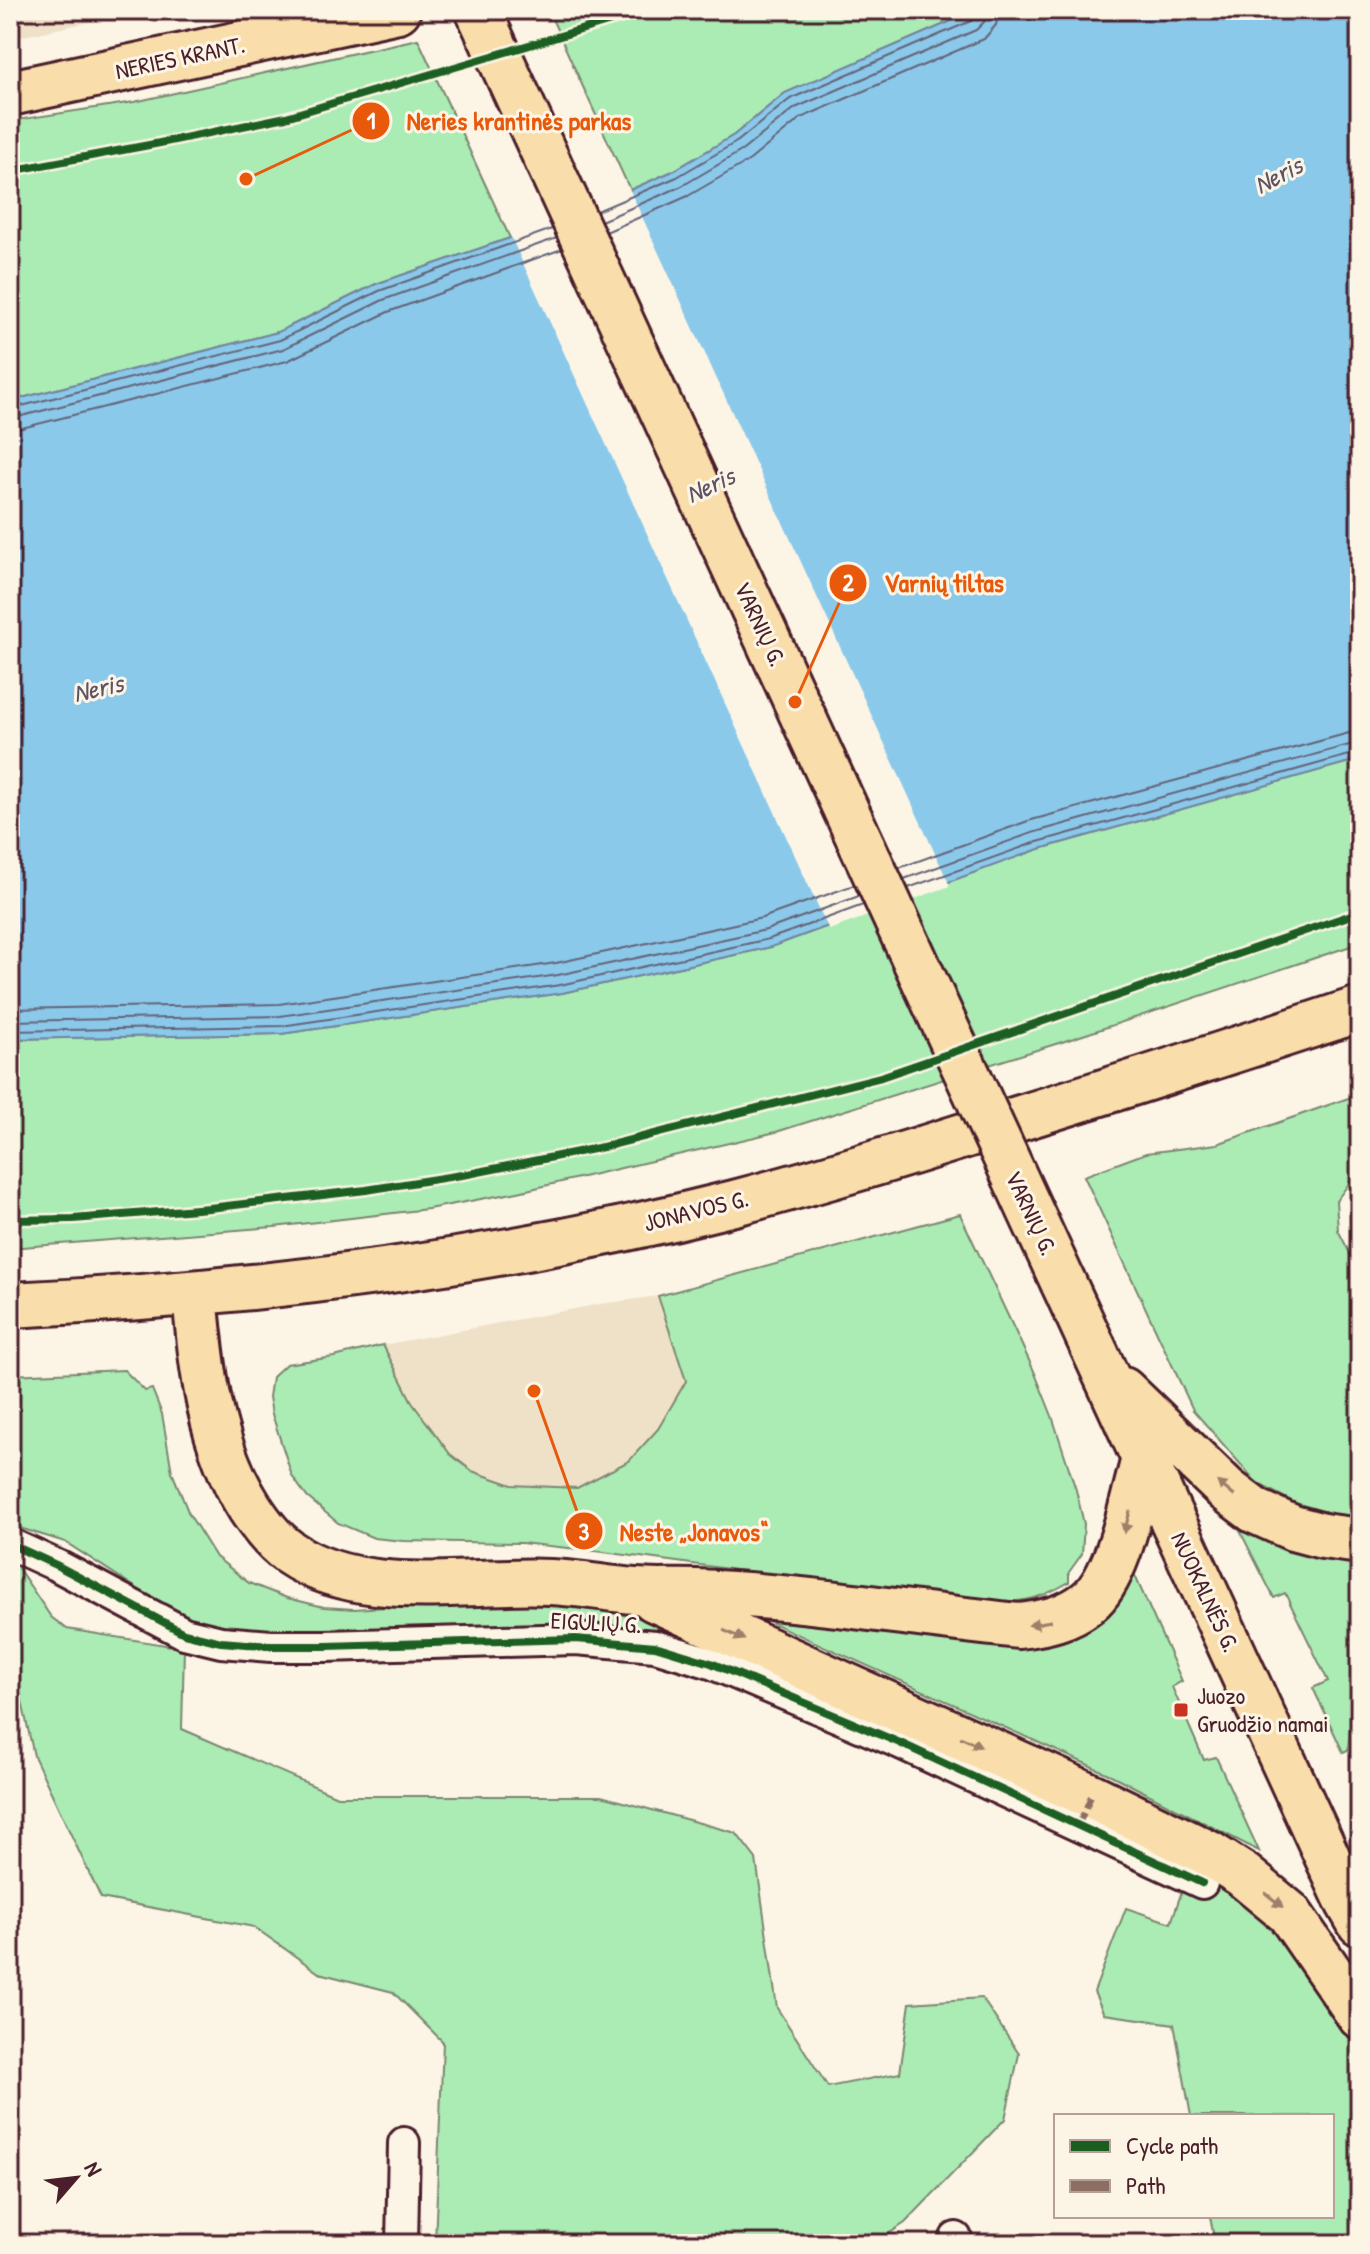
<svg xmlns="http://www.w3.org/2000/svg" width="1370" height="2254" font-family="'Patrick Hand',sans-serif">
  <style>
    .built { fill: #efe1c8 }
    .green { fill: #abecb4; stroke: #7a8670; stroke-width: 2 }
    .water { fill: #8bc9eb; stroke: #71859e; stroke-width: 2 }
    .pier { fill: #fcf5e5 }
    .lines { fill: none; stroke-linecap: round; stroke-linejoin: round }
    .shore { stroke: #646378; stroke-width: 2 }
    .street-casing { stroke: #4a1f2b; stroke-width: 36 }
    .primary-casing { stroke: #4a1f2b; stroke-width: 50 }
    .street { stroke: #fcf5e5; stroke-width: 30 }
    .primary { stroke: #f9deab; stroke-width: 44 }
    .primary-bridge-casing { stroke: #4a1f2b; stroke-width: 50; stroke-linecap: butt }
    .primary-bridge { stroke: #f9deab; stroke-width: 44 }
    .quiet { stroke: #8d6e63; stroke-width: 6; stroke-dasharray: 12 6; stroke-linecap: butt }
    .cycleway-casing { stroke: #fcf5e5; stroke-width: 13 }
    .cycleway { stroke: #1b5e20; stroke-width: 8 }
    .oneway { fill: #a27e6b }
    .poi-dot { fill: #c8321e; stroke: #fcf5e5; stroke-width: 3 }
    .labels { text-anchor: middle; stroke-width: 6; stroke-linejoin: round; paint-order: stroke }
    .street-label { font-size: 24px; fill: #4a1f2b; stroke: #fcf5e5 }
    .poi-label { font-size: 24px; fill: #4a1f2b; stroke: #fcf5e5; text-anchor: start }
    .water-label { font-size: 26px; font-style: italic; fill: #5e5265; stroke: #fcf5e5 }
    .leader { fill: none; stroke: #e8590c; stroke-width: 3 }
    .callout-dot { fill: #e8590c; stroke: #fcf5e5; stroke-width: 3 }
    .mark-label { font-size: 24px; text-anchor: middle; font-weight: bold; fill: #fff }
    .callout-label { font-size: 26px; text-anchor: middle; font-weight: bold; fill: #e8590c; stroke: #fcf5e5; stroke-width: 6; stroke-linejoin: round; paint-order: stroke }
  </style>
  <rect width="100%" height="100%" fill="#fcf5e5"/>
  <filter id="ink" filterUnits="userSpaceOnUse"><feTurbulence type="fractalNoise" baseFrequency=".0125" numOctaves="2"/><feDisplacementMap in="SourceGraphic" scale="16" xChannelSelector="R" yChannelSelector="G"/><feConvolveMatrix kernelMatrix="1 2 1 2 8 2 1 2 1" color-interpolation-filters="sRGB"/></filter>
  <g filter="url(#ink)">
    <path class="built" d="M10,10h136l-136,29z
      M658,1296l28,85 -28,48 -29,33 -52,26 -65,-3 -40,-14 -22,-17 -37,-50 -30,-59 217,-41z"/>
    <path class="green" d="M548,10h429l-192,83 -51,42 -61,36 -43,19z
      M418,39l92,199 -134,46 -98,48 -268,69v-280l124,-19z
      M1360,759v184l-298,99 -286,90 -258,60 -90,17 -154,18 -264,21v-209l271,-5 281,-41 209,-46 265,-97z
      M1360,1094v75l-24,32 2,29 22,43v243h-19l-46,-13 -38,-20 -64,-73 -109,-234 62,-23 71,-9z
      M960,1214l74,157 18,45 24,74 8,34 -2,30 -13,18v10c-40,24 -58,20 -103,19l-370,-50 -75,-8 -118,-2 -29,-3 -36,-15 -31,-26 -15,-21 -20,-62 -3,-17 3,-20 14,-13 48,-7 49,-12 30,59 37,50 22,17 40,14 65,3 52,-27 29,-32 28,-48 -28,-85z
      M124,1370l21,21 7,-2 10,25 10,58 17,42 27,43 33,26 38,15 37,9 30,2 96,-6 118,2 76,14 74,23 5,13 -492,-21 -45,-14 -121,-78 -55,-17v-150z
      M1242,1520l118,38v104l-7,30 -5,58 -5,2 -30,-64 15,-7 -43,-88 -11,5 -37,-73z
      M10,1564l6,1 35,52 16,12 117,19 -2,81 155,67h264l135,37 20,26 21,149 51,79 72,-14 10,-70 72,-5 37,56 -14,65 -100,104 -32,21h-438l8,-202 -50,-50 -74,-19 -65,-46 -153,-29 -67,-142 -24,-109z
      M1132,1569l50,112 -10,6 32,73 12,-3 43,94 -146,-75 -365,-164 202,21z
      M1194,1856l87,69 62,97 17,40v182h-145l-5,-28h122v-100h-141l-17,-92 -70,-10 -10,-22 32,-84 45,15z"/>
    <path class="water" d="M977,10h383v749l-324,91 -265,97 -209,46 -281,41 -271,5v-638l268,-69 98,-48 134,-46 120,-48 43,-19 61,-36 51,-42z"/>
    <path class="pier" d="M628,186l322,700 -121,44 -320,-697z"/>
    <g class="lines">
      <path class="shore" d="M597,211l80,-34 61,-36 52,-42 181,-78 5,-5 1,-6
        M601,221l81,-35 61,-36 52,-42 181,-78 8,-8 3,-12
        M606,232l82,-36 62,-36 51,-42 183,-79 12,-14 3,-15
        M10,409l270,-69 99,-49 173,-62
        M10,419l273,-70 100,-49 174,-62
        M10,431l277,-70 101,-49 174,-63
        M899,868l129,-47 332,-91
        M904,879l128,-46 328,-91
        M908,888l126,-45 326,-91
        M10,1009l269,-5 277,-41 206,-45 92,-33
        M10,1021l270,-5 278,-41 208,-45 93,-34
        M10,1031l271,-5 279,-41 209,-46 94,-34"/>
      <defs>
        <path id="street" d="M10,1544l48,22 126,67 37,9 50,4h55l250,-7 79,7 56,17 189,80 302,140
          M402,2244l2,-101
          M955,2244l1,-6"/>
        <path id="primary" d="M10,93l388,-83
          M1063,1282l285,620 12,21
          M195,1295c7,75 14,148 55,213 11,17 24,34 40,45 72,49 178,25 260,29 29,1 57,7 85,9 20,2 40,0 60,1 107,4 218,23 324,34 26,-3 49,-8 69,-24 31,-24 45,-105 56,-143
          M10,1305c243,-11 487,-42 724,-102 85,-22 170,-48 254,-75 124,-38 248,-78 372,-119
          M1123,1390l104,100 28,21 38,17 30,8 37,5
          M654,1599l437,197 119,58 33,21 46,38 71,103"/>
      </defs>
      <use href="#street" class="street-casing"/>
      <use href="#primary" class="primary-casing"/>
      <use href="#street" class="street"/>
      <use href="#primary" class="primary"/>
      <defs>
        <path id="primary-bridge" d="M478,10l585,1272"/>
      </defs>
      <use href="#primary-bridge" class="primary-bridge-casing"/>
      <use href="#primary-bridge" class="primary-bridge"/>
      <path class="quiet" d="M1079,1824l12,-28"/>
      <defs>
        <path id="cycleway" d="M10,171l150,-28 126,-26 362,-107
          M10,1220l63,-1 136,-11 157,-18 102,-16 135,-27 278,-70 479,-165
          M10,1544l48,22 126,67 37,9 50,4h55l250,-7 79,7 56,17 189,80 302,140"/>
      </defs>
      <use href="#cycleway" class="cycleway-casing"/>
      <use href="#cycleway" class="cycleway"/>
    </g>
    <defs><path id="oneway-solid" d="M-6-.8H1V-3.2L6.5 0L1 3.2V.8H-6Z" transform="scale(2)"/></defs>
    <g class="oneway">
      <use href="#oneway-solid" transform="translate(1226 1489) rotate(-140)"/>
      <use href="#oneway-solid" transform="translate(1127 1522) rotate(105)"/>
      <use href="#oneway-solid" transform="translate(1040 1623) rotate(169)"/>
      <use href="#oneway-solid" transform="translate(734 1635) rotate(24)"/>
      <use href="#oneway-solid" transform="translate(971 1742) rotate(24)"/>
      <use href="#oneway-solid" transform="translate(1274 1900) rotate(39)"/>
    </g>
  </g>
  <rect class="poi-dot" x="1173" y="1702" width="16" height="16" rx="4"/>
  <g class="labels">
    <g class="street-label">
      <text transform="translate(180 58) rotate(-12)" y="8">NERIES KRANT.</text>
      <text transform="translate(760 624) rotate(65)" y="8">VARNIŲ G.</text>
      <text transform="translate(696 1211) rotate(-14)" y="8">JONAVOS G.</text>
      <text transform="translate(1031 1213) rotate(65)" y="8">VARNIŲ G.</text>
      <text transform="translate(1205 1592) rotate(65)" y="8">NUOKALNĖS G.</text>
      <text transform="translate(596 1623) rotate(3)" y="8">EIGULIŲ G.</text>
    </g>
    <g class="poi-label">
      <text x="1197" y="1704">Juozo<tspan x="1197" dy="28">Gruodžio namai</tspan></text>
    </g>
    <g class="water-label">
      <text transform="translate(1278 175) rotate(-28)" y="9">Neris</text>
      <text transform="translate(710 485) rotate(-25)" y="9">Neris</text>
      <text transform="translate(98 688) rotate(-13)" y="9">Neris</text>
    </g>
  </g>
  <path class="leader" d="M246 179L371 121M795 702L848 583M534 1391L584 1531"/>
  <g class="callout-dot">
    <circle cx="246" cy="179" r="8"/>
    <circle cx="795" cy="702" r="8"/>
    <circle cx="534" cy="1391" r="8"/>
    <circle cx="371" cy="121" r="20"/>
    <circle cx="848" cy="583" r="20"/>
    <circle cx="584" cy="1531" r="20"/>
  </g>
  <g class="mark-label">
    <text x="371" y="129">1</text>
    <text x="848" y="591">2</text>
    <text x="584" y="1540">3</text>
  </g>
  <g class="callout-label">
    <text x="519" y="130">Neries krantinės parkas</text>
    <text x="944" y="592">Varnių tiltas</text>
    <text x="694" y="1541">Neste „Jonavos“</text>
  </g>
  <rect width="1370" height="2254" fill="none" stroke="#fcf5e5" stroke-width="40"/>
  <rect x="20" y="20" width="1330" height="2214" fill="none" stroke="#4a1f2b" stroke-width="3" filter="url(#ink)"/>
  <rect x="1054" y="2114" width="280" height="104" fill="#fcf5e5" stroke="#b59f9b" stroke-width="2"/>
  <rect x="1070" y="2140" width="40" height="12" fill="#1b5e20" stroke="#b59f9b" stroke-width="2"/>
  <text x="1126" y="2154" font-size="24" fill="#4a1f2b">Cycle path</text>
  <rect x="1070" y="2180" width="40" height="12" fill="#8d6e63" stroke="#b59f9b" stroke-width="2"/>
  <text x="1126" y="2194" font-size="24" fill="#4a1f2b">Path</text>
  <g transform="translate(76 2178) rotate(62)" stroke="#fcf5e5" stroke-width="6" paint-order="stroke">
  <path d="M0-6L14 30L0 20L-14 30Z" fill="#4a1f2b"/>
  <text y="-12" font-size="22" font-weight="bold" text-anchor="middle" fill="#4a1f2b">N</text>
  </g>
</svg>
